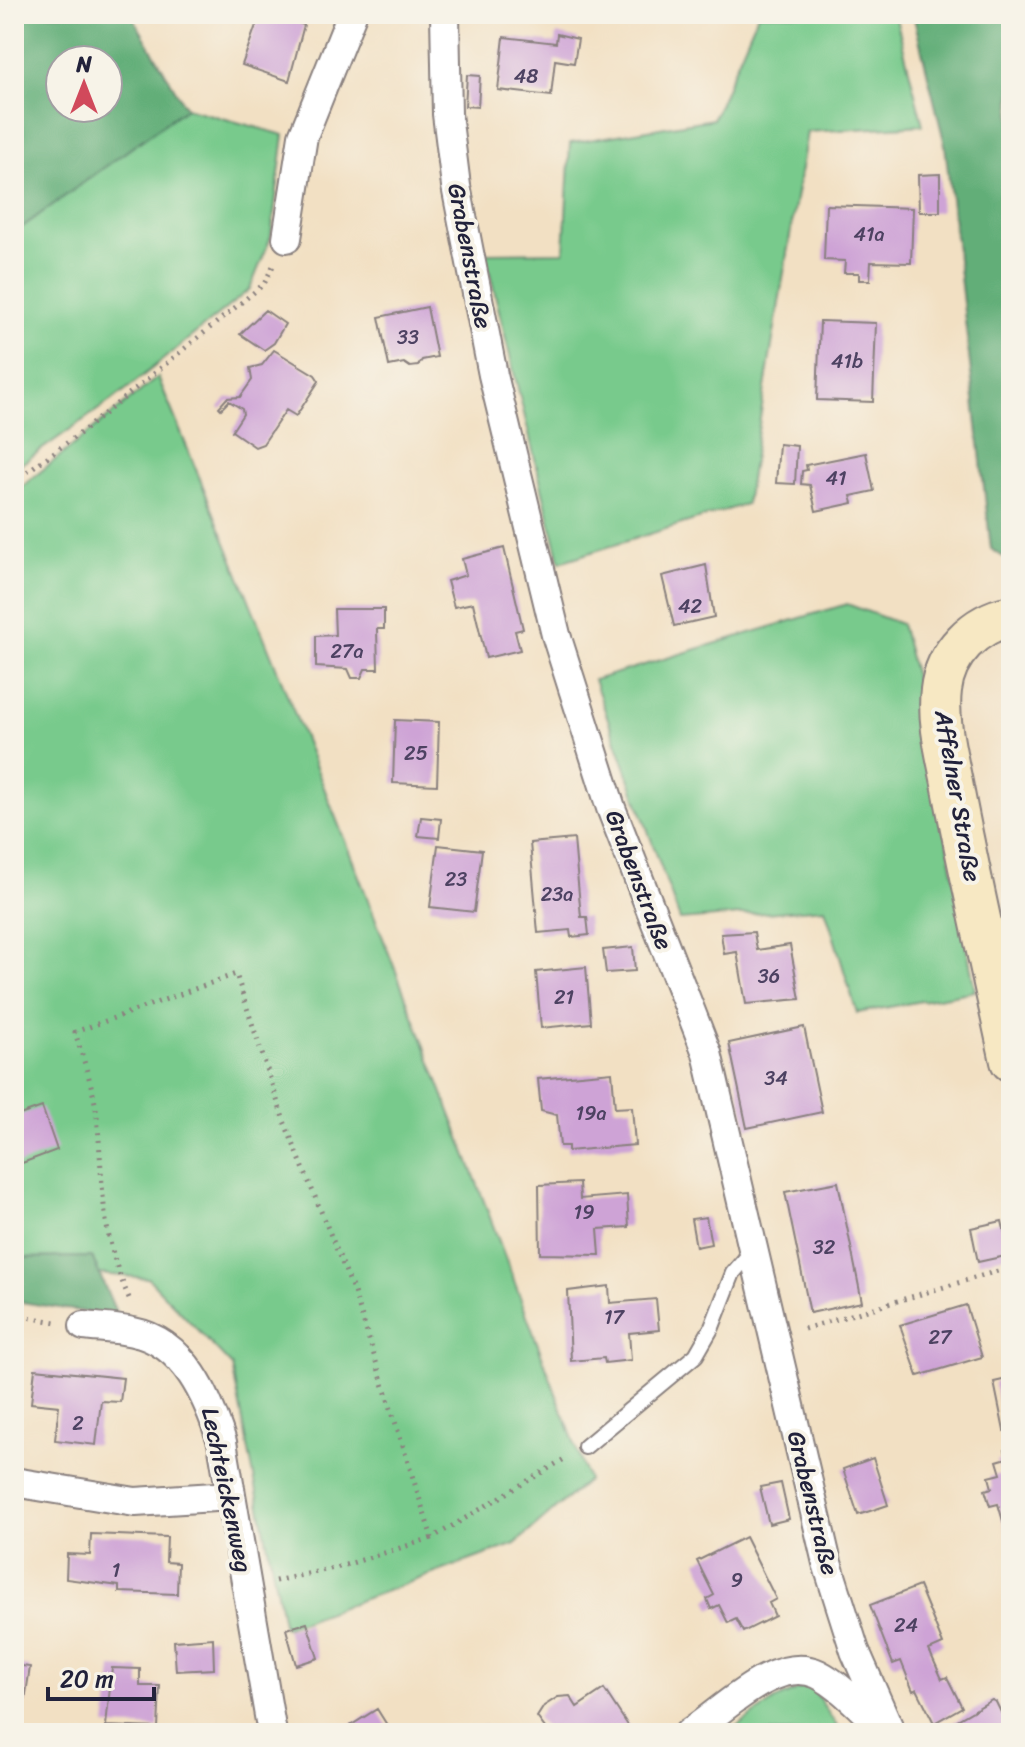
<svg xmlns="http://www.w3.org/2000/svg" width="1025" height="1747" font-family="Sriracha,sans-serif">
  <style>
    .green { fill: #78ca8c; stroke: #4d7664; stroke-width: 2 }
    .forest { fill: #62ae78; stroke: #42685a; stroke-width: 2; fill-rule: evenodd }
    .building { fill: #cea3d6 }
    .lines { fill: none; stroke-linecap: round; stroke-linejoin: round }
    .service-casing { stroke: #8a817f; stroke-width: 18 }
    .minor-casing { stroke: #8a817f; stroke-width: 32 }
    .secondary-casing { stroke: #8a817f; stroke-width: 44 }
    .path { stroke: #8a817f; stroke-width: 5; stroke-dasharray: 2 6; stroke-linecap: butt }
    .service { stroke: #fff; stroke-width: 14 }
    .minor { stroke: #fff; stroke-width: 28 }
    .secondary { stroke: #f7e8c3; stroke-width: 40 }
    .labels { text-anchor: middle; stroke-width: 8; stroke-linejoin: round; paint-order: stroke }
    .number-label { font-size: 20px; fill: #4d4262 }
    .street-label { font-size: 24px; fill: #22223b; stroke: #f7f3e8 }
  </style>
  <rect width="100%" height="100%" fill="#f7f3e8"/>
  <filter id="ink" filterUnits="userSpaceOnUse"><feTurbulence type="fractalNoise" baseFrequency=".0125" numOctaves="2"/><feDisplacementMap in="SourceGraphic" scale="16" xChannelSelector="R" yChannelSelector="G"/><feConvolveMatrix kernelMatrix="1 2 1 2 8 2 1 2 1" color-interpolation-filters="sRGB"/></filter>
  <filter id="wash" filterUnits="userSpaceOnUse"><feTurbulence type="fractalNoise" baseFrequency=".006" numOctaves="4" result="noise"/><feDisplacementMap in="SourceGraphic" scale="32" xChannelSelector="R" yChannelSelector="G"/><feGaussianBlur stdDeviation="1.8" result="paint"/><feColorMatrix in="noise" values="0 0 0 0 0 0 0 0 0 0 0 0 0 0 0 0 0 1.4 0 .05"/><feComposite in="paint" operator="in"/></filter>
  <g filter="url(#wash)">
    <rect width="100%" height="100%" fill="#f2e0c3"/>
    <path class="green" d="M758,14h137l28,111 -116,7 -61,372 -186,58 -75,-309 79,-1 6,-109 143,-24z
      M186,108l98,27 -13,102 -21,52 -127,103 -109,77v-236z
      M158,377c151,365 294,733 430,1103l-73,64 -231,84 -52,-262 -84,-88 -49,-4 -7,-17 -78,1v-765z
      M847,604l54,20 20,75 54,292 -118,22 -32,-105 -145,12 -86,-240z
      M810,1684l30,47 -2,2h-111l48,-33z"/>
    <path class="forest" d="M14,14h117l55,94 -172,125zM60,60h48v48h-48z
      M913,14h98v548l-20,-13 -46,-404z
      M92,1257l26,60 -104,-16v-43z"/>
    <g id="blocks">
      <path class="building" d="M260,14h13l31,11 -15,56 -47,-16z
        M557,34l21,5 -4,24 -19,-3 -4,36 -53,-6 6,-53 52,6z
        M467,75l13,1 -2,31 -13,-1z
        M940,174v38h-21l-1,-37z
        M826,205l87,3 -2,55 -40,-1 -1,18h-11v-7h-15l1,-12 -21,-1z
        M427,307l10,50 -15,3 -4,6 -8,1 -6,-4 -15,3 -10,-49z
        M265,310l20,14 -11,19 -10,7 -24,-16z
        M820,321l56,2 -3,79 -56,-2z
        M274,350l41,25 4,6 -23,35 -10,-6 -23,34 -8,3 -23,-16 11,-17 -1,-5 -13,-8 -8,8 -2,-2 8,-9 13,-1 12,-17 -2,-12 12,-3z
        M779,444l18,2 -2,38 -19,-1z
        M866,453l8,38 -23,5 2,7 -37,8 -6,-26 -9,-1 1,-13 5,-1 -1,-5z
        M504,548l19,81 -8,2 5,19 -34,8 -13,-55 -19,4 -7,-26 19,-6 -4,-16z
        M706,565l8,52 -40,9 -12,-50z
        M334,609h50v20h-7l1,40h-13l-4,9h-9l-4,-9 -32,-2v-31l19,-1z
        M1011,718v34h-2l-3,-33z
        M395,720l44,2 -2,63 -44,-2z
        M421,817l20,2 -2,19 -21,-2z
        M574,839l7,78h6l2,18 -18,2 -1,-7 -32,3 -8,-90z
        M438,845l44,5 -8,62 -44,-5z
        M754,932l3,18 33,-5 10,54 -54,5 -9,-52 -13,2 -3,-20z
        M633,947l2,24 -29,2 -3,-23z
        M586,967l5,56 -50,5 -5,-56z
        M804,1027l18,85 -75,16 -18,-85z
        M612,1072l3,36 17,-1 3,38 -67,6v-5h-8l-3,-31 -16,-4 -3,-32z
        M42,1107l15,43 -43,16v-49z
        M838,1182l24,120 -52,11 -25,-121z
        M579,1183l1,16 47,-4 2,32 -31,2 2,26 -60,-1 -1,-69z
        M706,1217l5,27 -15,3 -5,-28z
        M1002,1221l8,34 -32,7 -7,-34z
        M609,1286l1,17 46,-4 3,31 -30,3 2,27 -26,3 -1,-5 -33,3 -3,-70z
        M966,1305l16,52 -64,19 -18,-51z
        M35,1369l88,9 -3,24 -19,-1 -5,44 -41,-5 4,-34 -28,-3z
        M1011,1378v51l-7,2 -10,-49z
        M1011,1448l-2,15 1,82 -12,-41 -8,2 -5,-16 7,-2 -3,-11 12,-3 -4,-13 10,-3 -2,-8z
        M873,1458l15,47 -30,10 -15,-46z
        M781,1483l8,36 -20,5 -9,-37z
        M91,1534l76,3 -1,25 12,1 -1,31 -58,-2v-6l-53,-7 1,-25 23,1z
        M745,1537l31,62 -7,4 6,13 -32,16 -7,-13 -8,4 -9,-18 -8,4 -4,-10 7,-4 -17,-34z
        M919,1586l24,58 -14,6 13,29 5,-2 15,30 -28,16 -17,-34 -4,2 -12,-30 -8,3 -23,-59z
        M307,1623l11,35 -22,7 -10,-36z
        M213,1638l1,31 -38,2 -2,-30z
        M14,1665l16,2 -7,47 -9,-1z
        M112,1668l28,1v17h20l-2,42 -52,-2z
        M604,1689l25,38 -3,6h-89l8,-5 -8,-11 7,-11 14,-9 12,-1 7,11z
        M992,1700l4,2 15,31h-76z
        M377,1709l15,24h-53z
        M485,1725l5,8h-19z"/>
    </g>
  </g>
  <g filter="url(#ink)">
    <use href="#blocks" fill-opacity="0" stroke="#8a817f" stroke-width="2"/>
    <g class="lines">
      <defs>
        <path id="service" d="M585,1447l111,-92 16,-28 21,-54 19,-22"/>
        <path id="minor" d="M445,14l2,100 9,72 37,189 63,260 55,173 96,245 120,510 28,88 36,82
          M287,238l16,-102 49,-122
          M84,1326c16,2 33,2 49,6 52,10 75,66 89,110l50,291
          M14,1482l121,20 96,-6
          M689,1733c34,-22 87,-79 129,-59 24,12 46,38 67,56"/>
        <path id="secondary" d="M1011,616c-36,7 -66,37 -70,74 -4,33 7,70 13,103 17,89 38,179 57,268"/>
      </defs>
      <use href="#service" class="service-casing"/>
      <use href="#minor" class="minor-casing"/>
      <use href="#secondary" class="secondary-casing"/>
      <path class="path" d="M14,481l68,-49 182,-148 10,-20
        M129,1298c-30,-68 -25,-110 -32,-182 -3,-27 -14,-57 -22,-84l161,-58 48,147 70,171 78,246 134,-80
        M14,1315l42,7
        M804,1329l207,-62
        M275,1581l64,-14 93,-29"/>
      <use href="#service" class="service"/>
      <use href="#minor" class="minor"/>
      <use href="#secondary" class="secondary"/>
    </g>
  </g>
  <g class="labels">
    <g class="number-label">
      <text x="526" y="83">48</text>
      <text x="869" y="241">41a</text>
      <text x="408" y="344">33</text>
      <text x="847" y="368">41b</text>
      <text x="836" y="485">41</text>
      <text x="690" y="613">42</text>
      <text x="347" y="658">27a</text>
      <text x="416" y="760">25</text>
      <text x="456" y="886">23</text>
      <text x="557" y="901">23a</text>
      <text x="769" y="983">36</text>
      <text x="564" y="1004">21</text>
      <text x="776" y="1085">34</text>
      <text x="591" y="1120">19a</text>
      <text x="584" y="1219">19</text>
      <text x="824" y="1254">32</text>
      <text x="614" y="1324">17</text>
      <text x="940" y="1344">27</text>
      <text x="78" y="1430">2</text>
      <text x="116" y="1577">1</text>
      <text x="737" y="1587">9</text>
      <text x="906" y="1632">24</text>
    </g>
    <g class="street-label">
      <text transform="translate(470 256) rotate(79)" y="8">Grabenstraße</text>
      <text transform="translate(958 796) rotate(80)" y="8">Affelner Straße</text>
      <text transform="translate(639 880) rotate(69)" y="8">Grabenstraße</text>
      <text transform="translate(227 1490) rotate(78)" y="8">Lechteickenweg</text>
      <text transform="translate(813 1503) rotate(76)" y="8">Grabenstraße</text>
    </g>
  </g>
  <rect width="1025" height="1747" fill="none" stroke="#f7f3e8" stroke-width="48"/>
  <g transform="translate(84 84)"><circle r="38" fill="#f7f3e8" stroke="#a29fa3" stroke-width="2"/>
  <path d="M0-6L14 30L0 20L-14 30Z" fill="#d1495b"/>
  <text y="-12" font-size="22" font-weight="bold" text-anchor="middle" fill="#22223b">N</text>
  </g>
  <path d="M48 1687v12h106v-12" fill="none" stroke="#22223b" stroke-width="4"/>
  <text x="60" y="1687" font-size="24" fill="#22223b" stroke="#f7f3e8" stroke-width="6" paint-order="stroke">20 m</text>
</svg>
